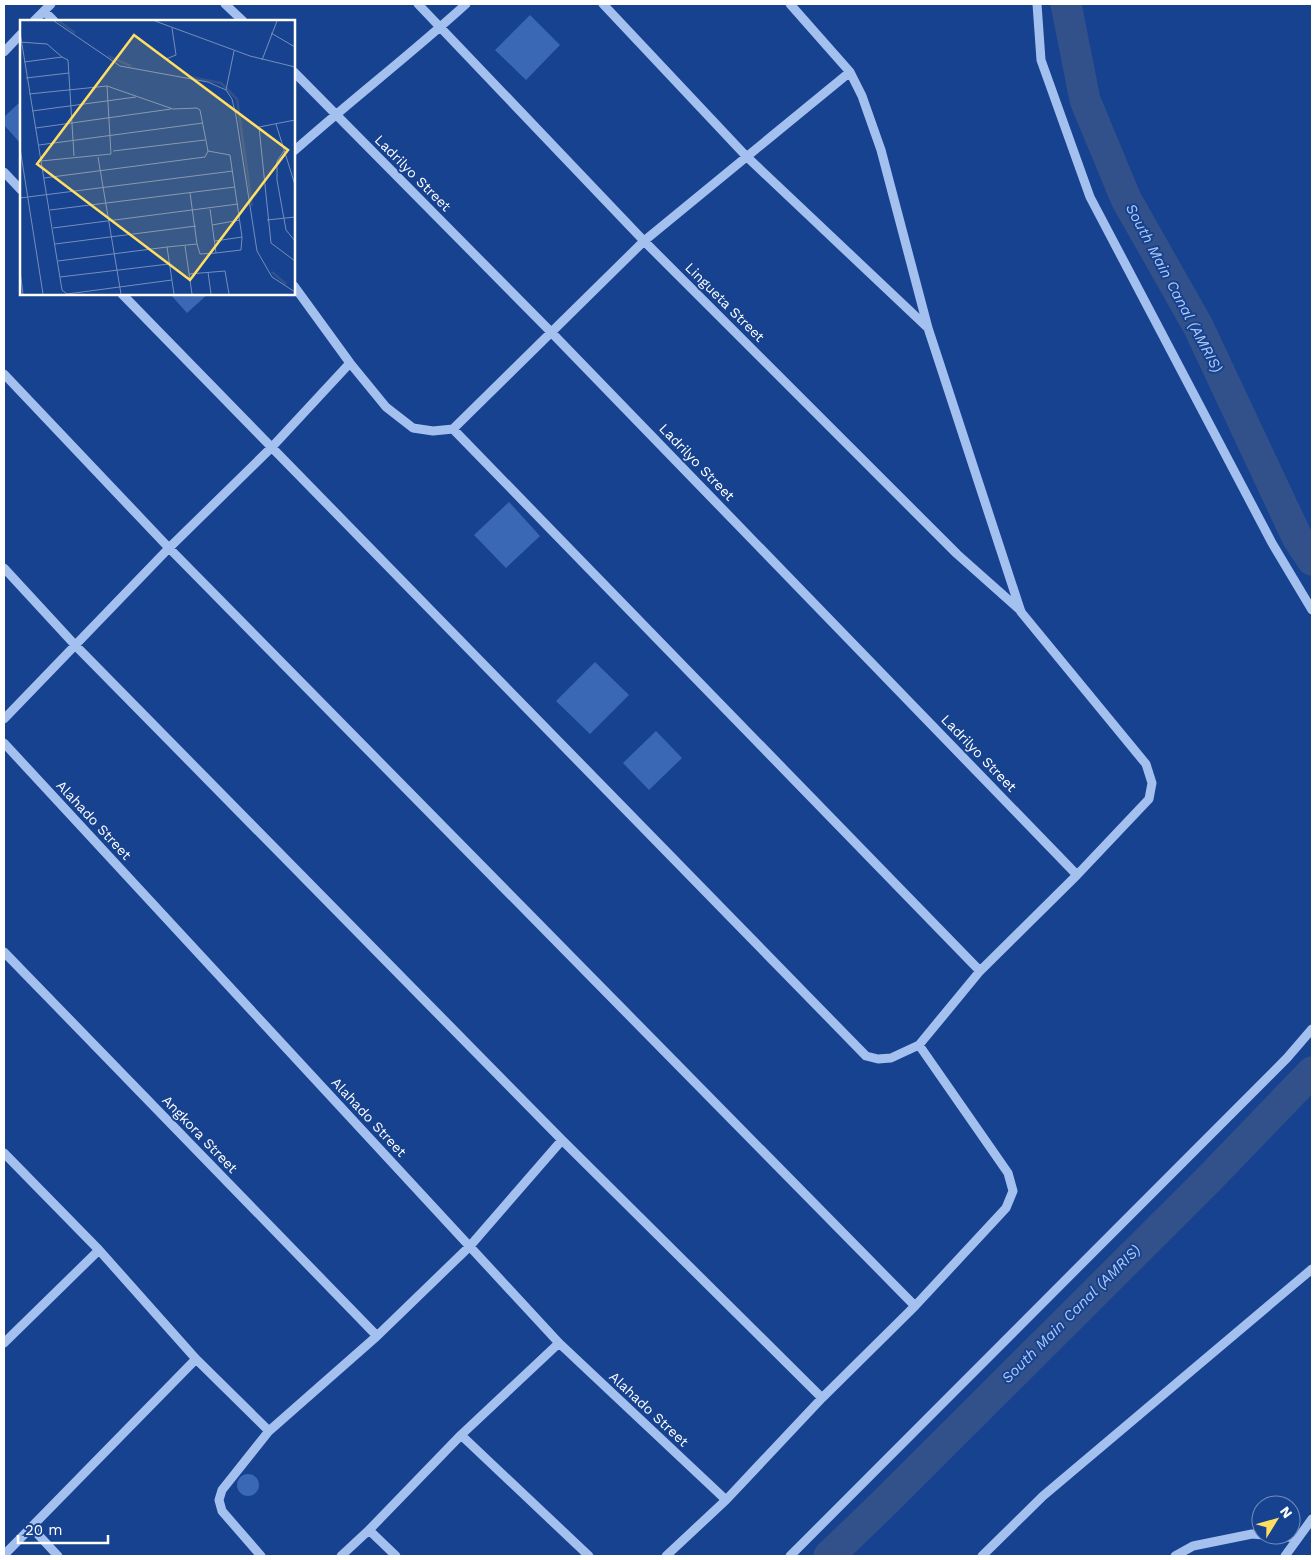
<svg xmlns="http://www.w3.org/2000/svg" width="1316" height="1560" font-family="'Work Sans',sans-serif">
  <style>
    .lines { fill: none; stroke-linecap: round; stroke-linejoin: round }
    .canal { stroke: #32518a; stroke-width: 31 }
    .building { fill: #3b68b5 }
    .minor { stroke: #a4c0ef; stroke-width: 9 }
    .labels { text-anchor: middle; stroke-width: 4; stroke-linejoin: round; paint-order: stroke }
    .street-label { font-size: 14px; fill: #fff; stroke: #17428f }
    .water-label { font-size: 15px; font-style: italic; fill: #b0caf6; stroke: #17428f }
    .inset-river { fill: none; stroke: #32518a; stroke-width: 2.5 }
    .inset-road { fill: none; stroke: #748ebc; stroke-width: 1 }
    .view { fill: #ffde62; fill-opacity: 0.15; stroke: #ffde62; stroke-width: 2.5 }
    .inset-edge { fill: none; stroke: #fff; stroke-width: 2.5 }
  </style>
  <rect width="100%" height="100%" fill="#17428f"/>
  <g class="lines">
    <path class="canal" d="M1066,4l19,96 41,99 72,127 99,211 15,23
      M829,1556l52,-50 328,-327 103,-107"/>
  </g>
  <path class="building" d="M530,15l30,30 -34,35 -31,-30z
    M21,101v43l-17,-19v-8z
    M170,294h38l-21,19z
    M509,502l31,34 -34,32 -32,-33z
    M595,662l34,33 -39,39 -34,-33z
    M656,731l26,27 -33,32 -26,-27z
    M237 1485a11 11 0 1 1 22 0a11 11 0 1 1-22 0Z"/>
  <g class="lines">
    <path class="minor" d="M225,4l18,17
      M418,4l226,237 313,313 64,57
      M603,4l143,152 182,172
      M1037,4l4,56 49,137 182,346 40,67
      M44,11l10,10
      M34,21l17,-17
      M4,52l17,-18
      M294,72l257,260 526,543
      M294,151c56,-50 116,-96 172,-147
      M4,172l17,18
      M294,286l56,77 36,44 27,21 20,3 20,-2 191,-188 206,-169
      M122,294l744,762 12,3 13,-1 28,-13 61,-74 97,-96 72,-76 3,-16 -6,-19 -125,-152 -93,-284 -47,-178 -19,-54 -12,-24 -60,-68
      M4,374l165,174 746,758
      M453,429l527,542
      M4,568l71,77 487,495 260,258
      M4,719l165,-171 103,-101 78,-84
      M4,743l555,600 167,157
      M4,952l373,384
      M4,1153l95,97
      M4,1343l95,-93 97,109 73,72 108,-95 93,-90 92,-106
      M461,1435l128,121
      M31,1527l27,29
      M369,1530l27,26
      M4,1555l192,-196
      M261,1556l-39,-45 -3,-11 3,-10 47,-59
      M341,1556l28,-26 92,-95 98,-92
      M666,1556l60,-56 96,-102 93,-92 91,-98 7,-17 -5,-18 -89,-128
      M790,1556l497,-498 25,-29
      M982,1556l61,-60 269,-227
      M1175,1556l18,-10 59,-12 46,4
      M1285,1556l27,-37"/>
  </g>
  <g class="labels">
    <g class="street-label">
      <text transform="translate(413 173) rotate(45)" y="5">Ladrilyo Street</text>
      <text transform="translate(725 302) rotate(45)" y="5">Lingueta Street</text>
      <text transform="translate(697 462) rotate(46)" y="5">Ladrilyo Street</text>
      <text transform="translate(979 753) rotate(46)" y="5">Ladrilyo Street</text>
      <text transform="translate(94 820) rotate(47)" y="5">Alahado Street</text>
      <text transform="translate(369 1117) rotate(47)" y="5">Alahado Street</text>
      <text transform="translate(200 1134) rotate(46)" y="5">Angkora Street</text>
      <text transform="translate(649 1409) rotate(43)" y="5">Alahado Street</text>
    </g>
    <g class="water-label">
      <text transform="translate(1174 288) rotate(62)" y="5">South Main Canal (AMRIS)</text>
      <text transform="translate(1071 1314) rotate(-45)" y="5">South Main Canal (AMRIS)</text>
    </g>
  </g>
  <g transform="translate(20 20)">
    <rect width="275" height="275" fill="#17428f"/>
    <path class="inset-river" d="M39,1l16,12M88,36l23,10M170,57l31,6 16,16 15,107M252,252l14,12"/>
    <path class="inset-road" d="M34,1l66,45 88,16 18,8 6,9 4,17 21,135 15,26 23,15M135,1l95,35 45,11M0,12l42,258 5,4M251,13l24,14M0,22l27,2 15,13M146,39l10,-4 -4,-27M242,40l15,-39M4,42l38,-5 6,3 6,96M6,58l43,-5M206,70l8,-39M9,74l78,-8 66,23 24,-1 3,2 8,41 -3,6 -161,21M12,91l104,-14M275,100l-36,7 12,116 24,18M256,104l19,61M16,108l135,-19M19,125l164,-22M0,128l23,146M93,131l92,-11M188,131l22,4 12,82 -1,13 -25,3M264,131l-7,10v19l9,50 9,11M78,137l23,137M21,141l70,-7 -4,-68M0,178l213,-27M30,190l185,-23M247,200l28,-3M192,205l28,-5M33,208l185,-24M195,221l27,-4M35,224l141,-18M177,224l3,10 16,-1 -6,-44M165,226l7,48M38,241l109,-14M0,251l3,23M188,252l3,22M169,254l36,-3 4,23M40,257l109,-13M47,274l105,-14M154,274l-7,-47 30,-3 -7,-51"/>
    <path class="view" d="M114,15l154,115 -98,130 -153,-116z"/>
    <rect width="275" height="275" class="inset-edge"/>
  </g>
  <rect width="1316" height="1560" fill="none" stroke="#ffffff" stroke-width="10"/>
  <g transform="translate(1276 1520) rotate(53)"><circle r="24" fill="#17428f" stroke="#748ebc"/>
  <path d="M0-4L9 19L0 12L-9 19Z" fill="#ffde62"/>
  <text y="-8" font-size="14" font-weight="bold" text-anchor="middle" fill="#ffffff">N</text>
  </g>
  <path d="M18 1535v8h90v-8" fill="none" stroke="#ffffff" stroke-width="2.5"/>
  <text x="25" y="1535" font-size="15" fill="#ffffff" stroke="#17428f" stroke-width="4" paint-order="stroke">20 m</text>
</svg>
